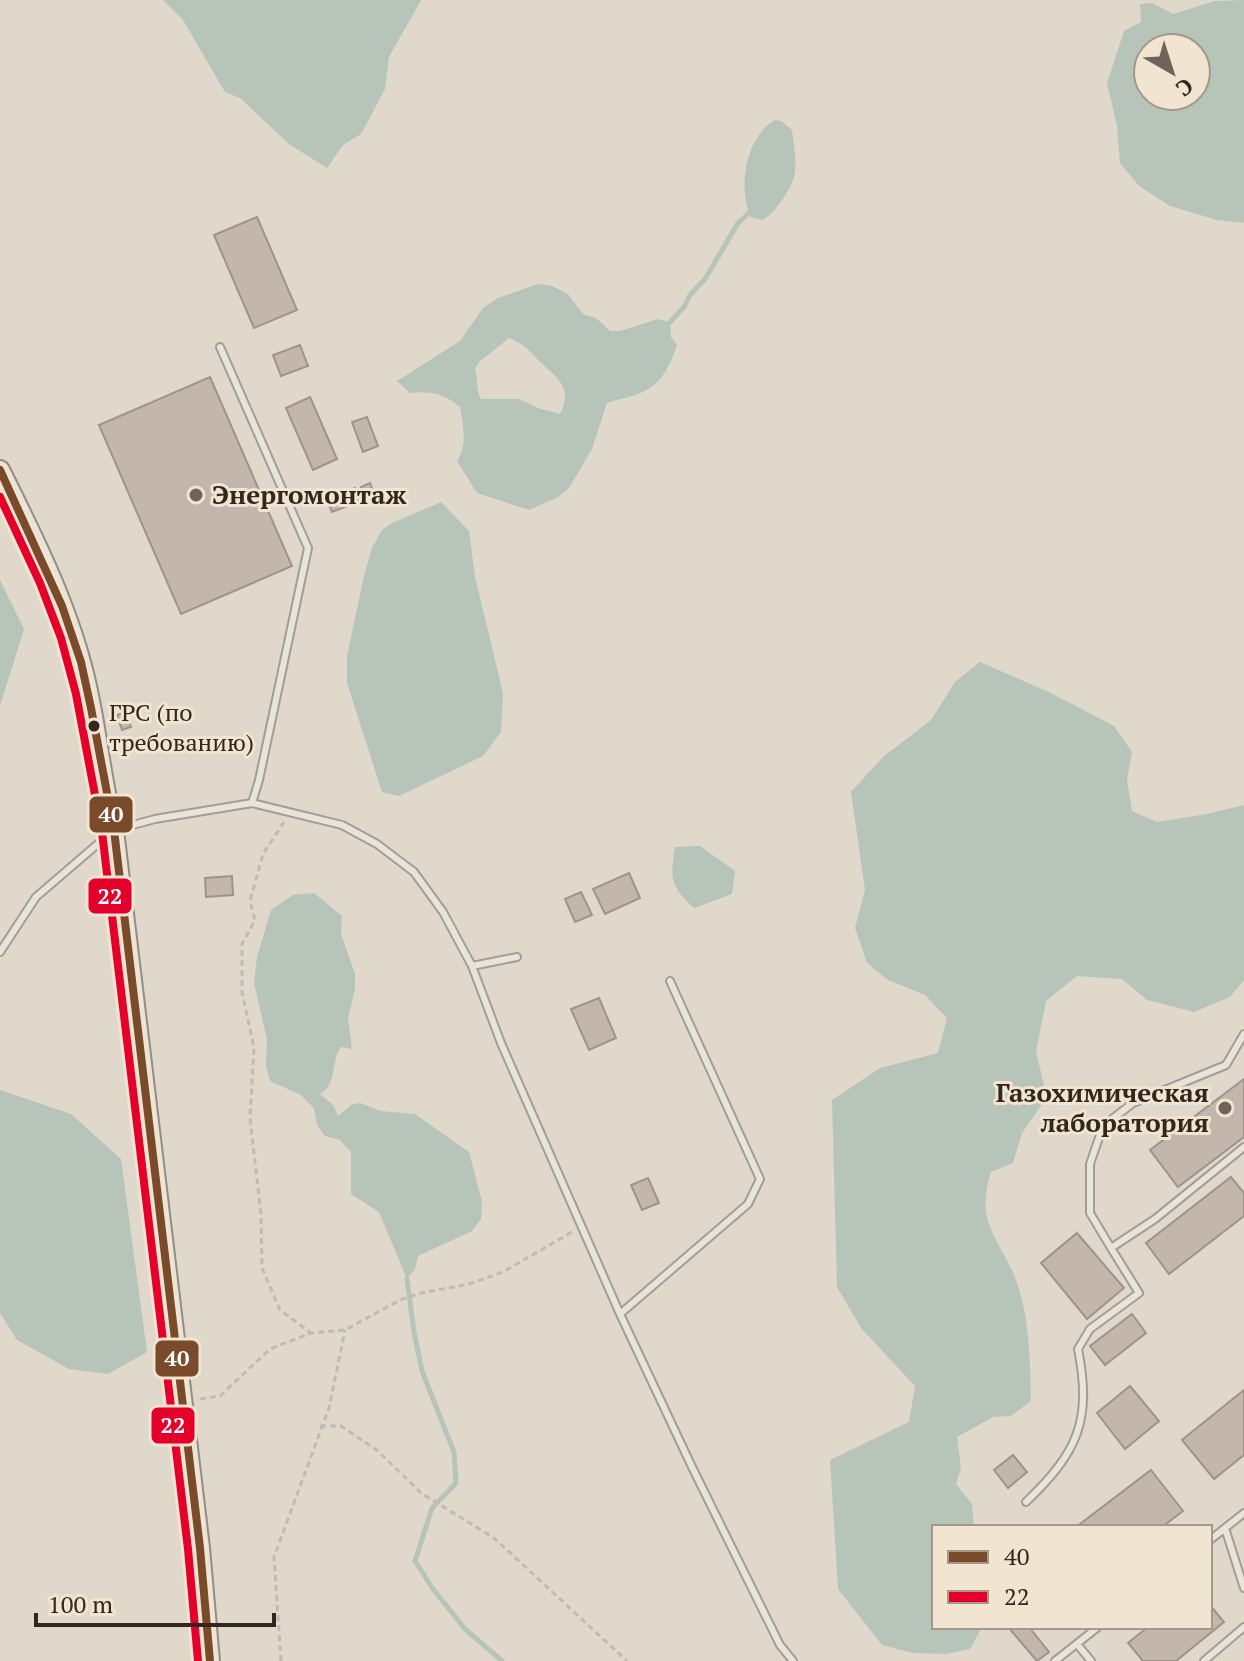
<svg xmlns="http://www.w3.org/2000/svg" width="1244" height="1661" font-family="'PT Serif',serif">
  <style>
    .water { fill: #b6c4ba; fill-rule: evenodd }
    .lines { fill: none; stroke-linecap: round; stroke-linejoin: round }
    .stream { stroke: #b6c4ba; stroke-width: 5 }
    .building { fill: #c3b6ac; stroke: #9f948b; stroke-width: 2 }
    .service-casing { stroke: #a59d94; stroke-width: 10 }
    .secondary-casing { stroke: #948d84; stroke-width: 22 }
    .path { stroke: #c1bbb3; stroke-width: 3; stroke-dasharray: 6 4; stroke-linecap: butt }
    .service { stroke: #e8e4dc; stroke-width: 6 }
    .secondary { stroke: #e8e4dc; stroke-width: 18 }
    .bus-1-casing { stroke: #f1e4d1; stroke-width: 14 }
    .bus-2-casing { stroke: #f1e4d1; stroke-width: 14 }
    .bus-1 { stroke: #7a4b2a; stroke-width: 8 }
    .bus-2 { stroke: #e4002b; stroke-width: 8 }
    .poi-dot { fill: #6f645b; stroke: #f1e4d1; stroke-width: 3 }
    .bus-dot { fill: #32261e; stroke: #f1e4d1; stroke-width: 3 }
    .labels { text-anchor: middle; stroke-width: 6; stroke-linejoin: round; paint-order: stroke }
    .bus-label { font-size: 24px; fill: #32261e; stroke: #f1e4d1; text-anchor: start }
    .poi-label { font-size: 26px; font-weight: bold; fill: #32261e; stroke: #f1e4d1; text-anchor: start }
    .line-badge { stroke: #f1e4d1; stroke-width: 3 }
    .badge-label { font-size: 22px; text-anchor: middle; font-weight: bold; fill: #fff }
  </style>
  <rect width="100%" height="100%" fill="#e0d8cb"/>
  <path class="water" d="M163,0h258l-32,57 -4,32 -24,45 -18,11 -16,23 -38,-24 -49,-46 -15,-6 -42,-72z
    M1244,0v223l-27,-3 -47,-14 -31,-20 -19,-23 -3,-37 -10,-43 17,-52 17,-9 -1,-18 12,-1 21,11 42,-13zM1148,48h48v48h-48z
    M775,120l6,1 11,9c3,29 9,43 -8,67 -8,11 -11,17 -22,23l-11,-3c-14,-29 -5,-81 24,-97z
    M538,284l14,2 16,8 15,20 13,4 14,13h10l38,-12 12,3 1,15 6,8c-7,21 -16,41 -39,49 -10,4 -20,5 -31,9l-15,46 -23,39 -11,9 -29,13 -52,-17 -20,-32c11,-16 6,-36 3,-54 -17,-14 -28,-16 -50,-14l-13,-12 63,-40 23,-33 15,-10zM509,338c16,7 19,11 30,23 17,16 35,26 21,53l-22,-6 -19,-9h-38c-5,-9 -3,-20 -6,-30l4,-7z
    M441,502l28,29 6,46 28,116 -2,39 -18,24 -84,40 -17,-4 -35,-109v-27l17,-80 8,-28 10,-18 8,-6z
    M0,580l24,49 -24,77z
    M980,662l69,30 65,34 18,26 -5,28 5,31 25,11 50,-8 37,-9v175l-14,17 -36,15 -47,-12 -25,-21 -45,-3 -31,25 -10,51 11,45 -25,36 -9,30 -22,9c-17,54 10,66 26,111 13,38 13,78 14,118l-20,15 -18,1 -36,20 4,31 -5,16 16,20 2,23h-40v100h48l-12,22 -24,5 -33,-1 -31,-8 -44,-56 -8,-129 79,-38 6,-36 -54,-58 -24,-41 -5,-187 48,-32 58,-15 9,-35 -22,-23 -37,-15 -21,-17 -12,-35 10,-38 -14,-98 32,-35 48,-37 24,-38z
    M700,846l35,25 -3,23 -38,14c-24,-22 -24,-30 -19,-61z
    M314,893l28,23 -1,18 14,40v14l-7,31 4,30 -11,-2c-11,15 -3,37 -21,47l13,11 5,11 13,-11 9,-2 21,8 34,3 54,38 13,49 -1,18 -9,12 -54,25 -3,13 -8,10 -28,-67 -28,-18v-42l-11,-12 -15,-4 -8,-11 -3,-17 -13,-13 -31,-14 -4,-16 1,-26 -13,-56 3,-26 14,-47 22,-15z
    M0,1090l71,24 50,45 26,193 -39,22 -39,-5 -52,-29 -17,-27z"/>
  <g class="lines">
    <path class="stream" d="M670,322l14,-15 6,-12 15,-16 33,-56 11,-10
      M407,1279l7,53 8,39 32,81 2,31 -24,25 -17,53 18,28 32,40 37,32"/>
  </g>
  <path class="building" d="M257,217l40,93 -43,18 -40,-93z
    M300,345l8,21 -27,10 -8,-21z
    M210,377l82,189 -111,48 -82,-189z
    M310,397l27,62 -24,11 -27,-62z
    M367,417l11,29 -15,6 -11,-30z
    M370,483l3,8 -9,4 -3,-8z
    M355,488l5,13 -28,11 -5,-13z
    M125,712l6,15 -9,3 -5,-15z
    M629,873l11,25 -35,16 -12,-25z
    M232,876l1,19 -27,2 -1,-19z
    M581,892l11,23 -17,7 -10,-23z
    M599,998l17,40 -27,12 -18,-41z
    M1244,1079v58l-66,50 -28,-37z
    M1231,1177l13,16v23l-75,58 -23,-31z
    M648,1178l11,25 -17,7 -11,-25z
    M1077,1233l47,55 -37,31 -46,-56z
    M1132,1314l14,19 -41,32 -15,-19z
    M1130,1386l29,35 -34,28 -28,-36z
    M1244,1390v65l-30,24 -32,-39z
    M1013,1455l14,17 -19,16 -14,-18z
    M1151,1470l32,41 -21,16h-86z
    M1210,1605l14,17 -48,39h-33l-15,-18 20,-16h62z
    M1008,1627h21l20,25 -12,9z"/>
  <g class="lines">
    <defs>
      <path id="service" d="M220,347l88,201 -49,232 -7,23
        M0,952l36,-55 78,-67 41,-11 97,-16 90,22 35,19 37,28 29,40 29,54 29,77 119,271 72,153 88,178 13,16
        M472,966l45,-9
        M1244,1034l-18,31 -93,38 -30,23 -13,38v49l21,35 44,-29 89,-72
        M620,1314l128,-110 12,-25 -90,-198
        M1026,1502c52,-50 66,-81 52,-153l12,-20 49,-36 -28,-45
        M1225,1528l19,60
        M1210,1540l34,-27
        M1077,1644l14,17
        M1055,1661l43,-34
        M1204,1661l40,-34"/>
      <path id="secondary" d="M0,470c35,70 72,144 88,221 10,46 14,93 26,139l86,718 10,113"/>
    </defs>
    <use href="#service" class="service-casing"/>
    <use href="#secondary" class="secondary-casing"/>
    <path class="path" d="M284,822l-21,32 -13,47 5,19 -13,24v48l12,56 -4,70 11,96 1,54 18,42 31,23
      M200,1399l20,-3 50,-47 41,-16 34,-3 55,-30 21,-7 48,-9 34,-12 69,-40
      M320,1426h21l37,25 43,42 73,45 133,123
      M281,1661l-7,-104 55,-149 16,-78"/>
    <use href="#service" class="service"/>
    <use href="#secondary" class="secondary"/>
    <defs>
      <path id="bus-1" d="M0,470l62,136 19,56 10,46 23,122 86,718 10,113"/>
      <path id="bus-2" d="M0,497l40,86 21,55 15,56 26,138 86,717 10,112"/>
    </defs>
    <use href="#bus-1" class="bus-1-casing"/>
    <use href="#bus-2" class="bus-2-casing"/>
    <use href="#bus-1" class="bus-1"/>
    <use href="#bus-2" class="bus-2"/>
  </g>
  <g class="poi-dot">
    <circle cx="196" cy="495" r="8"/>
    <circle cx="1225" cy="1108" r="8"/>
  </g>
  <circle class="bus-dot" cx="94" cy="726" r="7"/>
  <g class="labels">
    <g class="bus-label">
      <text x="109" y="721">ГРС (по<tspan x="109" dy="30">требованию)</tspan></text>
    </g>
    <g class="poi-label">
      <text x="212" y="504">Энергомонтаж</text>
      <text x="1209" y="1102" text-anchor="end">Газохимическая<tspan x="1209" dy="30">лаборатория</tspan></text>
    </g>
  </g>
  <g class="line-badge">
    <rect x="88" y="795" width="46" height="39" rx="8" fill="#7a4b2a"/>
    <rect x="87" y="877" width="46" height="38" rx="8" fill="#e4002b"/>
    <rect x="154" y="1339" width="46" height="39" rx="8" fill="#7a4b2a"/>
    <rect x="150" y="1406" width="46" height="39" rx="8" fill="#e4002b"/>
  </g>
  <g class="badge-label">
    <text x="111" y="822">40</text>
    <text x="110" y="904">22</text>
    <text x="177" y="1366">40</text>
    <text x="173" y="1433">22</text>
  </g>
  <rect x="932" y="1525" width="280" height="104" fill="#f1e4d1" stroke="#a59889" stroke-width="2"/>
  <rect x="948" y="1551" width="40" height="12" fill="#7a4b2a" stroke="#a59889" stroke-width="2"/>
  <text x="1004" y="1565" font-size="24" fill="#32261e">40</text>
  <rect x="948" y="1591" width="40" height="12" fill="#e4002b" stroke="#a59889" stroke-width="2"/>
  <text x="1004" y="1605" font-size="24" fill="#32261e">22</text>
  <g transform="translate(1172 72) rotate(141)"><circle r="38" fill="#f1e4d1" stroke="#a59889" stroke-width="2"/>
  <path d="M0-6L14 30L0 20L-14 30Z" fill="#6f645b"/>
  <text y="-12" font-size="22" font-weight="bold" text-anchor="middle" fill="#32261e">С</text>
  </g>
  <path d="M36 1613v12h238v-12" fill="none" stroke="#32261e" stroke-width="4"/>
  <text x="48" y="1613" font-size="24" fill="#32261e" stroke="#f1e4d1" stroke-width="6" paint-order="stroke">100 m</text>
</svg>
